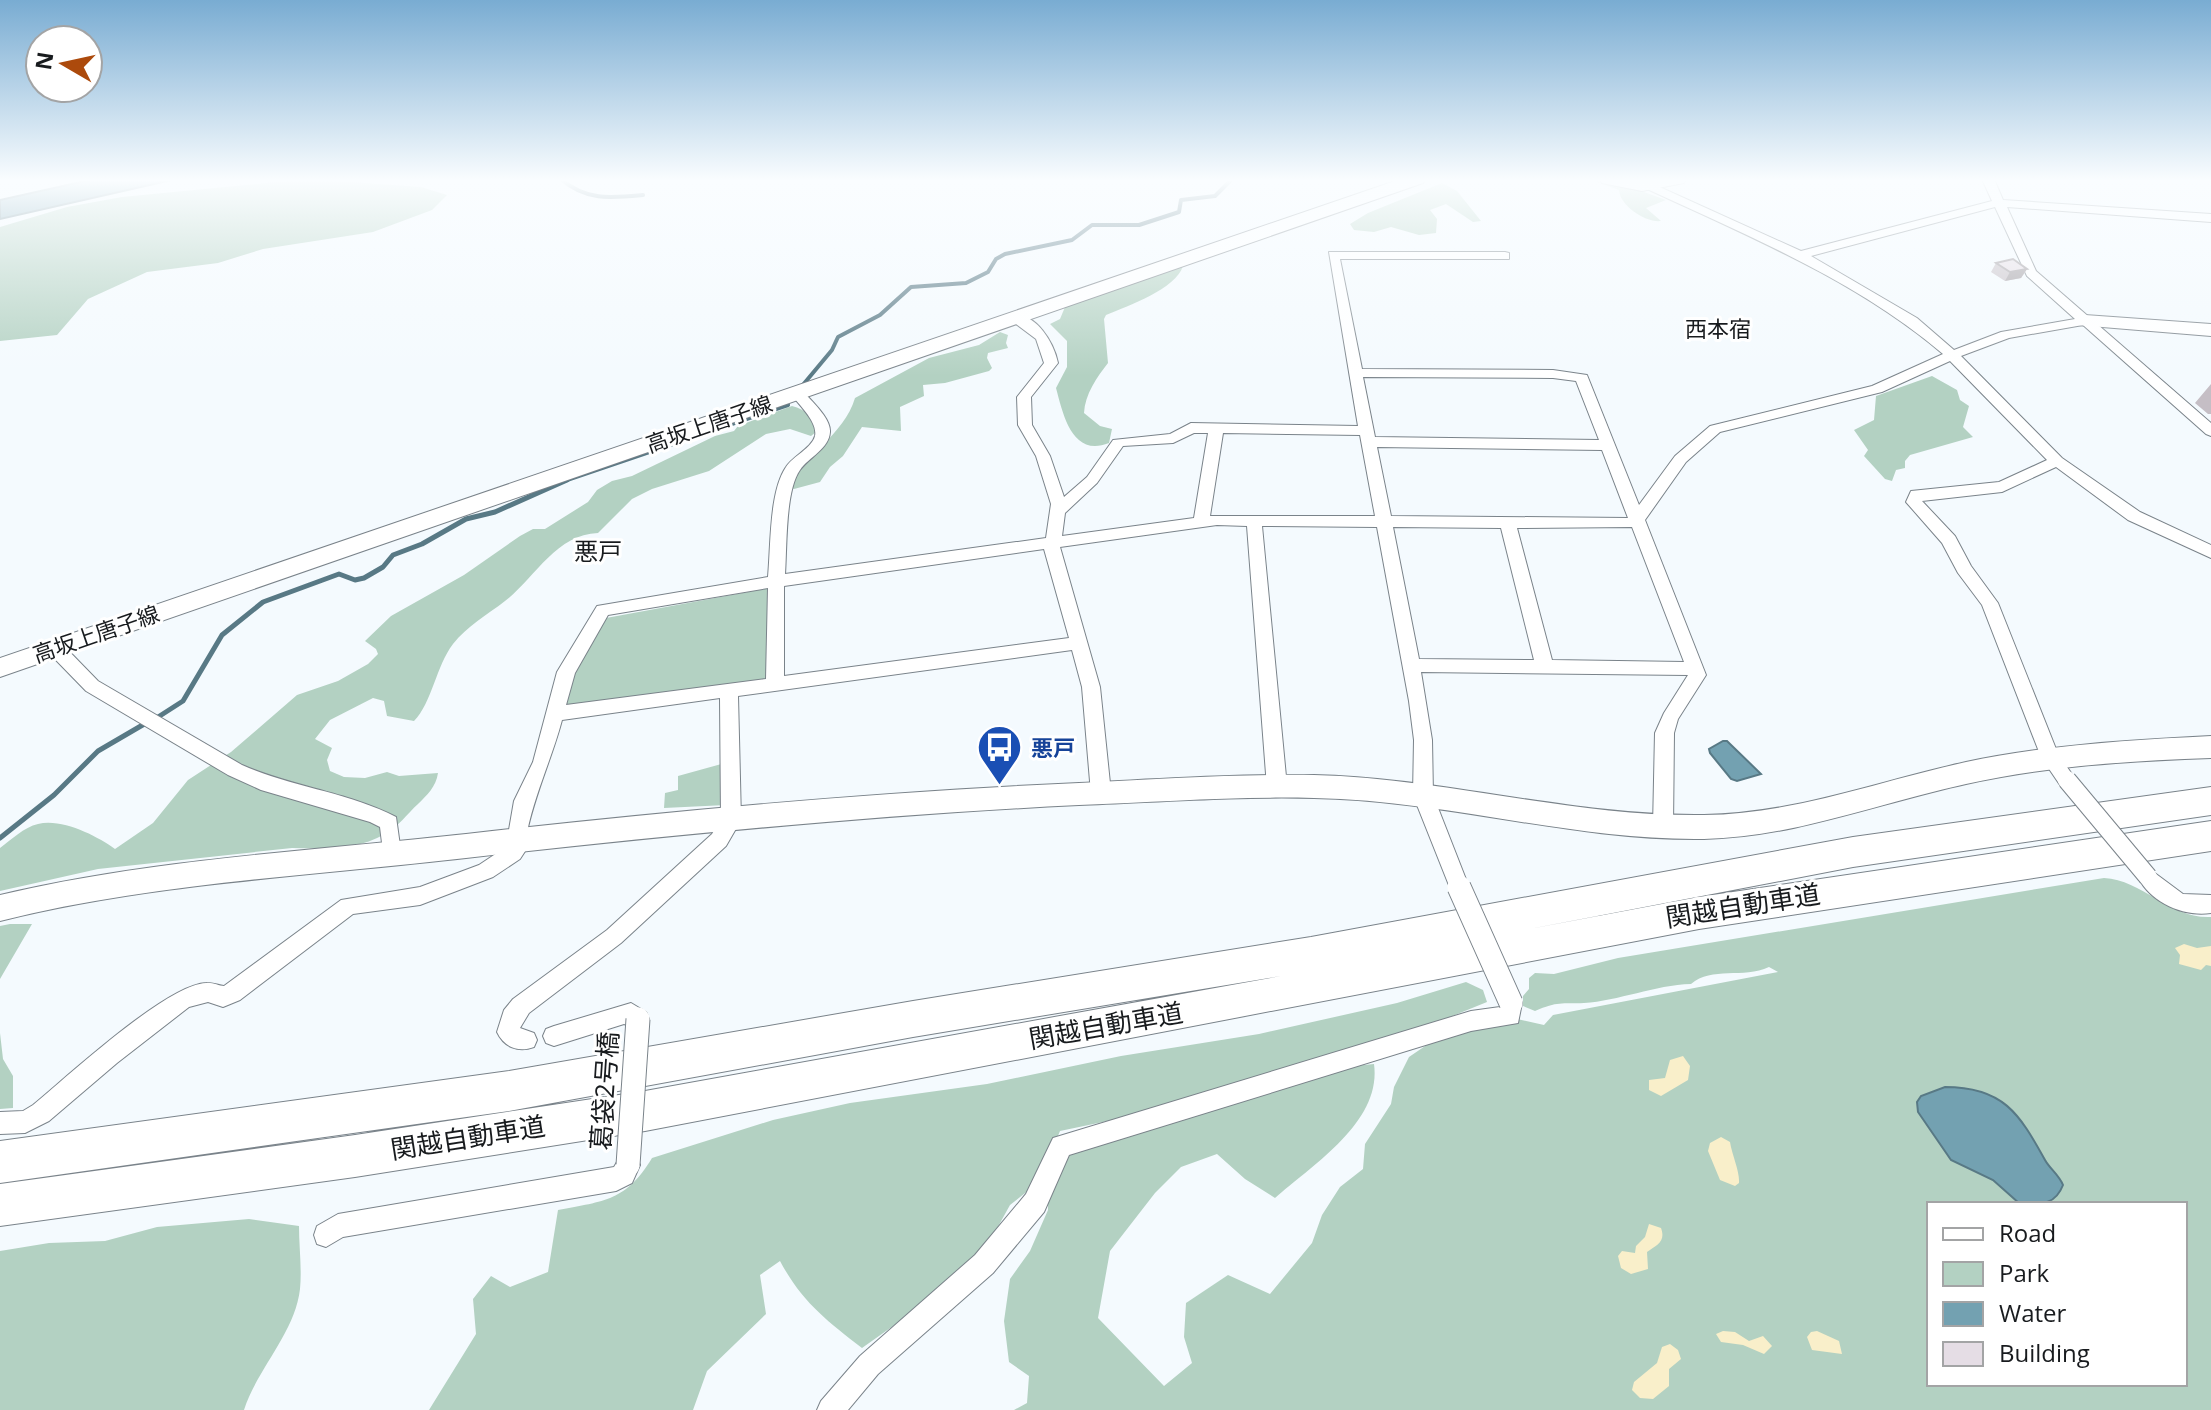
<svg xmlns="http://www.w3.org/2000/svg" width="2211" height="1410" font-family="'Open Sans','Noto Sans JP',sans-serif">
  <style>
    .green { fill: #b3d1c2; fill-rule: evenodd }
    .sand { fill: #f9efca }
    .water { fill: #73a1b1; stroke: #587985; stroke-width: 2 }
    .lines { fill: none; stroke-linecap: round; stroke-linejoin: round }
    .stream-far1 { stroke: #587985; stroke-width: 4 }
    .stream { stroke: #587985; stroke-width: 5 }
    .street-casing { stroke: #7a838a; stroke-width: 2 }
    .secondary-casing { stroke: #7a838a; stroke-width: 2 }
    .highway-casing { stroke: #7a838a; stroke-width: 2 }
    .street { fill: #fff; fill-rule: evenodd }
    .secondary { fill: #fff; fill-rule: evenodd }
    .highway { fill: #fff; fill-rule: evenodd }
    .street-bridge-far1-casing { stroke: #7a838a; stroke-width: 20; stroke-linecap: butt }
    .street-bridge-casing { stroke: #7a838a; stroke-width: 25; stroke-linecap: butt }
    .street-bridge-far1 { stroke: #fff; stroke-width: 18 }
    .street-bridge { stroke: #fff; stroke-width: 23 }
    .wall { fill: #c5bec5 }
    .shaded-wall { fill: #a09ba0 }
    .building { fill: #e5dde5; stroke: #a09ba0; stroke-width: 2 }
    .labels { text-anchor: middle; stroke-width: 6; stroke-linejoin: round; paint-order: stroke }
    .far-quarter-label { font-size: 22px; fill: #181b1e; stroke: #fff }
    .street-label { font-size: 22px; fill: #181b1e; stroke: #fff }
    .transit-label { font-size: 22px; font-weight: bold; fill: #164399; stroke: #fff; text-anchor: start }
    .neighbourhood-label { font-size: 24px; fill: #181b1e; stroke: #fff }
    .near-street-label { font-size: 26px; fill: #181b1e; stroke: #fff }
  </style>
  <rect width="100%" height="100%" fill="#f4fafe"/>
  <path class="green" d="M309,179l112,8 26,8 -15,15 -59,22 -110,17 -45,14 -71,9 -59,27 -31,36 -57,6v-114l67,-20 55,-10z
    M1589,179h74l-30,9 33,12 -20,8 15,13c-15,2 -41,-15 -42,-31z
    M1442,183l15,8 24,30 -8,1 -27,-18 -16,6 7,9 -1,14 -17,2 -28,-8 -17,5 -20,-2 -4,-6 18,-11z
    M1183,266c-7,23 -55,40 -77,49l-2,4 4,44c-11,14 -23,31 -24,50l16,13 12,3 -3,14c-37,15 -46,-29 -53,-55l11,-21v-26l-17,-17 10,-5 5,-12z
    M1000,332l8,3 -2,8 2,5 -20,5 -1,5 5,10 -3,3 -44,12 -22,2 1,11 -24,11 1,24 -39,-4 -19,29 -13,11 -10,15 -26,7 -4,-2c14,-32 54,-52 65,-89l74,-40 50,-13z
    M1932,376l25,14 3,10 9,6 -6,21 10,10 -63,18 -5,6v7l-9,2 -4,11 -7,-2 -21,-23 4,-6 -14,-20 20,-10 2,-24z
    M792,406c14,3 22,13 24,26l-5,4 -21,-7 -24,5 -57,37 -57,18 -20,10 -34,34c-42,1 -64,46 -93,68 -18,14 -38,25 -52,43 -17,22 -21,59 -39,77l-27,-5 -3,-15 -11,-3 -43,22 -15,19 17,9 -5,12 3,11 14,6 21,1 22,-6 12,4 39,-3c-2,14 -11,22 -20,31 -11,10 -20,23 -33,30 -27,16 -63,15 -93,14l-194,21 -98,22v-43c11,-8 24,-21 38,-24 24,-6 59,12 77,25l38,-26 35,-43 43,-28 66,-57 41,-14 30,-17 10,-10 -2,-5 -11,-8 26,-25 73,-41 56,-39 13,-7h12l43,-27 9,-12 15,-9 20,-5 83,-40 19,-5 4,-5z
    M770,588l1,87 -7,5 -199,27 15,-50 26,-39z
    M725,763l1,42 -62,3 1,-15 13,-3v-14z
    M2104,878c39,2 66,41 107,39v493h-1197l13,-7 2,-27 -20,-14 -5,-41 6,-42 20,-28 18,-41v-23l20,-31 29,-17 237,-71 40,-4c8,58 -62,101 -99,134l-30,-19 -28,-25 -36,13 -26,26 -45,58 -12,67 66,68 28,-23 -8,-26 2,-34 42,-28 42,19 42,-51 10,-28 18,-28 23,-18 2,-25 26,-40 3,-17 15,-30 25,-17 18,-6 65,-15 27,6 9,-10 225,-43 -9,-5c-26,12 -57,-1 -78,17 -36,1 -73,17 -107,19 -23,1 -26,-2 -49,8l-12,-5v-10l6,-7v-11l6,-5 19,1 64,-16zM1929,1204h256v180h-256z
    M10,924h22l-32,55v-53z
    M1466,982l17,8 4,12 -79,32 -52,12 -90,34 -82,25 -124,26 -21,51 -29,23 -35,63 -113,80c-36,-28 -60,-46 -82,-87l-20,14 6,39 -59,57 -14,39h-264l47,-76 -3,-35 18,-23 19,11 38,-15 10,-62c47,-9 68,-9 94,-52l121,-38 77,-17 137,-19 134,-28 138,-22 138,-31z
    M0,1033l3,26 10,17v32l-13,1z
    M249,1219l50,7c0,20 3,43 1,63 -5,44 -43,80 -56,121h-244v-159l49,-8 56,-2 52,-14z"/>
  <path class="sand" d="M2184,944l13,4 14,-2v20l-5,-1 -5,5 -22,-6 1,-9 -5,-7z
    M1683,1056l7,10 -2,14 -27,16 -12,-6v-10l16,-2 5,-18z
    M1721,1137l9,5c2,13 10,30 9,41l-4,3 -15,-6 -12,-29 2,-8z
    M1649,1224l12,4c5,14 -4,17 -14,24l1,17 -17,5 -10,-6 -3,-12 4,-5 13,2 1,-7 9,-9z
    M1723,1331l12,1 14,9 14,-5 9,10 -8,8 -21,-9 -22,-3 -5,-8z
    M1817,1331l22,10 3,13 -30,-4 -5,-13 4,-5z
    M1670,1344l8,6 3,9 -12,10v17l-16,13 -13,-1 -8,-8 2,-8 23,-19 5,-16z"/>
  <path class="water" d="M94,179h82l-176,40v-19z
    M1723,741h4l34,33 -24,7 -6,-2 -21,-26 -1,-4z
    M1945,1087c58,0 74,26 100,73 5,9 14,15 18,25 -8,21 -23,19 -43,19l-27,-24 -42,-20 -33,-48 -1,-10 4,-6z"/>
  <g class="lines">
    <path class="stream-far1" d="M561,179c25,22 50,19 82,16
      M802,386l30,-36 6,-13 42,-22 31,-28 55,-4 22,-11 8,-13 9,-5 67,-14 20,-15h47l40,-13 2,-12 34,-4 17,-17
      M561,482l227,-77"/>
    <path class="stream" d="M155,719l28,-18 39,-66 41,-33 76,-28 16,6 9,-2 19,-11 10,-12 29,-11 44,-25 29,-7 72,-32
      M0,838l54,-43 44,-44 48,-28"/>
    <defs>
      <path id="street" d="M1982,179h12l9,21 208,14v8l-204,-15 29,64 175,152v13l-5,-2 -123,-109 -74,13 -48,18 101,102 78,54 71,33v13l-83,-38 -72,-53 -54,25 -80,9 33,35 16,30 27,37 60,151 18,26 -2,5h-14l-19,-28 -59,-152 -24,-32 -16,-30 -36,-41 5,-11 88,-9 48,-22 -97,-99 -68,31 -162,40 -34,30 -41,58 61,155 -28,44 -4,14 -1,94 -3,6 -7,2 -7,-2 -3,-6 2,-94 9,-20 24,-38 -267,-3 11,68 1,55 36,92 -3,6 -7,3 -7,-3 -39,-98 1,-55 -5,-39 -32,-174 -115,-1 25,261 -3,5 -7,3 -7,-3 -3,-5 -20,-261 -30,-1 -157,22 40,140 11,106 -3,5 -7,3 -7,-3 -3,-5 -9,-106 -10,-37 -334,46 3,124 -15,26 -105,97 -92,70 -9,15 14,5 3,7 -3,7c-16,6 -30,0 -37,-15l7,-22 9,-11 94,-69 105,-96 9,-15 -1,-121 -158,22c-10,38 -27,73 -35,112l6,7 -13,20 -27,18 -73,28 -67,9 -113,86 -17,7 -15,-5 -19,5 -72,56 -68,58 -24,12 -25,1v-22l23,-1 10,-6c34,-28 133,-120 173,-122 6,-1 13,3 18,3l117,-86 79,-13 59,-22 27,-18 8,-46 19,-39 24,-90 40,-66 171,-29c3,-31 1,-85 18,-110 7,-11 26,-19 29,-31 3,-14 -16,-31 -24,-42l2,-3h10c8,10 28,27 27,41 -1,17 -21,25 -30,38 -15,21 -13,77 -15,104l261,-36 5,-34 -15,-48 -18,-31 -1,-28 27,-34 -8,-24 -24,-18v-6c24,-3 42,28 46,48l-27,34 1,28 18,31 14,41 23,-20 26,-37 57,-6 21,-11 167,3 -29,-174h176l4,1v6h-169l22,110 191,1 34,5 52,130 36,-49 35,-30 162,-40 71,-32c-87,-74 -195,-118 -298,-166v-4h8l148,67 191,-50zM1995,207l32,69 48,43 -74,13 -47,18 -37,-32 -106,-62zM1363,377l190,1 23,3 23,59 -224,-3zM1194,433h14l-14,85 -132,18 3,-23 32,-30 26,-37 50,-3zM1223,433l137,2 15,81h-165zM1377,447l225,3 26,68 -237,-2zM1393,527l108,1 33,132 -115,-1zM1632,527l52,135 -132,-2 -35,-132zM1044,549l25,89 -285,38v-90zM768,588l-2,91 -200,26 9,-32 33,-58z
        M55,642l6,1 37,38 144,84c49,22 106,27 154,52l5,36 -3,6 -7,2 -7,-2 -4,-32 -10,-5 -109,-32 -33,-15 -142,-84 -37,-38 -3,-5z
        M2148,868l35,26 28,1v18c-27,4 -60,-10 -73,-36l3,-6z
        M1511,993l8,3 3,7 -4,20 -47,8 -402,124 -25,57 -51,61 -115,101 -30,36h-31l4,-9 39,-45 115,-101 51,-61 27,-56 418,-127 29,-4 3,-11z
        M631,1003l15,9 3,7 -3,7 -8,3 -14,-5 -70,22 -8,-3 -3,-7 3,-7 8,-3z
        M628,1153l8,4 4,8 -8,18 -16,8 -273,46 -17,10 -9,-3 -3,-9 3,-9 21,-12 276,-47 6,-10z"/>
      <path id="secondary" d="M1401,179h24l-2,4 -1423,494v-19z
        M1600,179h86l-2,4 -42,8 -40,-8z
        M2085,315l126,9v12l-133,-11 -3,-4z
        M2211,736v22c-82,3 -164,8 -245,26 -87,19 -172,53 -262,55 -131,2 -259,-39 -390,-41 -78,-2 -156,4 -235,7 -205,10 -409,30 -613,53 -155,18 -314,25 -466,63v-26c152,-36 311,-44 466,-61 204,-23 408,-42 613,-51 79,-4 157,-9 235,-8 131,3 259,42 390,40 90,-1 175,-34 262,-53 81,-17 163,-22 245,-26z"/>
      <path id="highway" d="M2211,787v28l-358,52 -339,65 185,-35 512,-76v30l-512,78 -1054,202 -290,46 -355,49v-42l355,-49 290,-44 636,-115 -368,61 -404,74 -509,72v-42l509,-70 404,-70 398,-64 542,-100z"/>
    </defs>
    <use href="#street" class="street-casing"/>
    <use href="#secondary" class="secondary-casing"/>
    <use href="#highway" class="highway-casing"/>
    <use href="#street" class="street"/>
    <use href="#secondary" class="secondary"/>
    <use href="#highway" class="highway"/>
    <defs>
      <path id="street-bridge-far1" d="M2067,780l81,97"/>
      <path id="street-bridge" d="M1459,887l52,116
        M628,1165l10,-146"/>
    </defs>
    <use href="#street-bridge-far1" class="street-bridge-far1-casing"/>
    <use href="#street-bridge" class="street-bridge-casing"/>
    <use href="#street-bridge-far1" class="street-bridge-far1"/>
    <use href="#street-bridge" class="street-bridge"/>
  </g>
  <path class="wall" d="M1996,263l31,6 -6,9 -16,3 -14,-9z
    M2211,384v30h-3l-13,-11z"/>
  <path class="shaded-wall" d="M2027,269l-6,9 -16,3 5,-9z"/>
  <path class="building" d="M2013,259l14,10 -17,3 -14,-9z"/>
  <linearGradient id="sky" x2="0" y2="1"><stop stop-color="#79acd2"/><stop offset="0.48" stop-color="#fafdff"/><stop offset="1" stop-color="#fafdff" stop-opacity="0"/></linearGradient>
  <rect width="2211" height="376" fill="url(#sky)"/>
  <defs>
    <symbol id="bus-pin" viewBox="-11 -11 22 30"><path d="M0 17L-7.5 6A9.5 9.5 0 1 1 7.5 6Z" fill="#1a4fb4" stroke="#fff"/><path d="M-5-6H5V4H4V6H2V4H-2V6H-4V4H-5ZM-3.5-4V0h7V-4ZM-3.5 1.2v1.5H-2V1.2ZM2 1.2v1.5H3.5V1.2Z" fill="#fff"/></symbol>
  </defs>
  <g fill-rule="evenodd">
    <use href="#bus-pin" x="974" y="722" width="51" height="69"/>
  </g>
  <g class="labels">
    <g class="far-quarter-label">
      <text x="1718" y="337">西本宿</text>
    </g>
    <g class="street-label">
      <text transform="translate(709 424) rotate(-19)" y="8">高坂上唐子線</text>
      <text transform="translate(96 634) rotate(-19)" y="8">高坂上唐子線</text>
    </g>
    <g class="transit-label">
      <text x="1031" y="756">悪戸</text>
    </g>
    <g class="neighbourhood-label">
      <text x="598" y="560">悪戸</text>
    </g>
    <g class="near-street-label">
      <text transform="translate(1743 906) rotate(-9)" y="9">関越自動車道</text>
      <text transform="translate(1106 1026) rotate(-10)" y="9">関越自動車道</text>
      <text transform="translate(605 1091) rotate(-86)" y="9">葛袋2号橋</text>
      <text transform="translate(468 1138) rotate(-9)" y="9">関越自動車道</text>
    </g>
  </g>
  <rect x="1927" y="1202" width="260" height="184" fill="#ffffff" stroke="#a3a4a5" stroke-width="2"/>
  <rect x="1943" y="1228" width="40" height="12" fill="#ffffff" stroke="#a3a4a5" stroke-width="2"/>
  <text x="1999" y="1242" font-size="24" fill="#181b1e">Road</text>
  <rect x="1943" y="1262" width="40" height="24" fill="#b3d1c2" stroke="#a3a4a5" stroke-width="2"/>
  <text x="1999" y="1282" font-size="24" fill="#181b1e">Park</text>
  <rect x="1943" y="1302" width="40" height="24" fill="#73a1b1" stroke="#a3a4a5" stroke-width="2"/>
  <text x="1999" y="1322" font-size="24" fill="#181b1e">Water</text>
  <rect x="1943" y="1342" width="40" height="24" fill="#e5dde5" stroke="#a3a4a5" stroke-width="2"/>
  <text x="1999" y="1362" font-size="24" fill="#181b1e">Building</text>
  <g transform="translate(64 64) rotate(279)"><circle r="38" fill="#ffffff" stroke="#a3a4a5" stroke-width="2"/>
  <path d="M0-6L14 30L0 20L-14 30Z" fill="#ac4a0c"/>
  <text y="-12" font-size="22" font-weight="bold" text-anchor="middle" fill="#181b1e">N</text>
  </g>
</svg>
